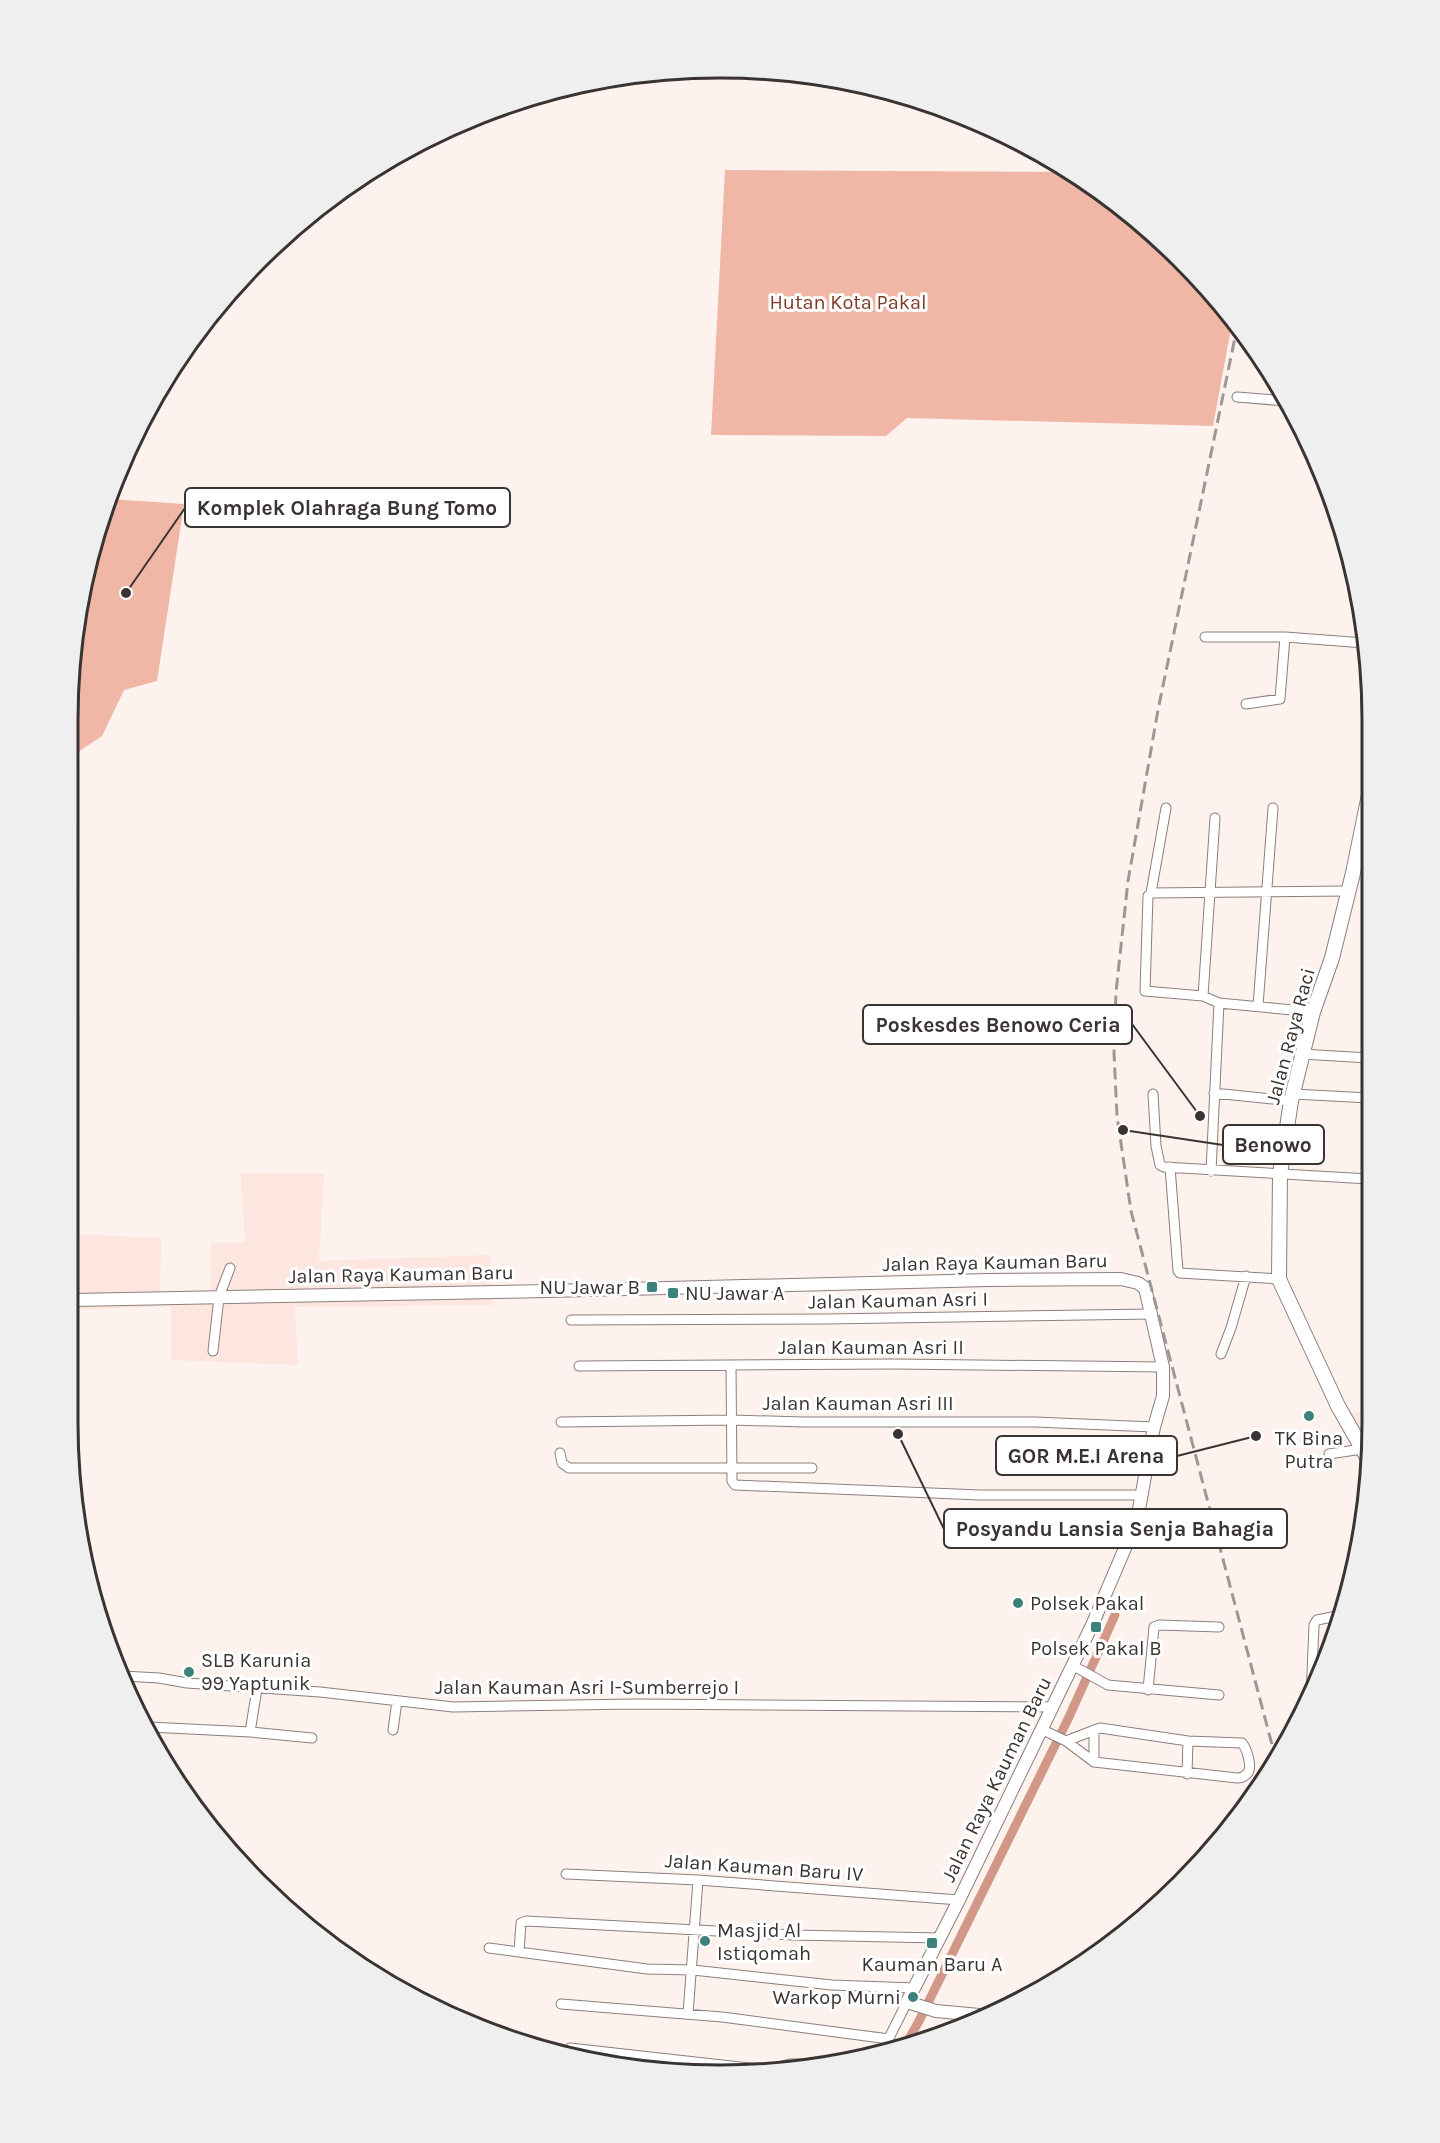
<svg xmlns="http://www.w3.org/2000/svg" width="1440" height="2143" font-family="Karla,sans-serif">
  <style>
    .built { fill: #fce6df }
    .green { fill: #f1b7a6 }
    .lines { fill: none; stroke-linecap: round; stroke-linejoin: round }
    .canal { stroke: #d29887; stroke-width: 9 }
    .minor-casing { stroke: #8c7f7b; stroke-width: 11 }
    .tertiary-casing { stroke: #8c7f7b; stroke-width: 14 }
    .secondary-casing { stroke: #8c7f7b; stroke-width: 16 }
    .minor { stroke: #fff; stroke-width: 9 }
    .tertiary { stroke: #fff; stroke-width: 12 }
    .secondary { stroke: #fff; stroke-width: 14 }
    .rail { stroke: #9f9794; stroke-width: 3; stroke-dasharray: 12 6; stroke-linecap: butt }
    .poi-dot { fill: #3b827c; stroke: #fff; stroke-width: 2 }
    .labels { text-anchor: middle; stroke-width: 6; stroke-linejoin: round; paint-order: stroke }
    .park-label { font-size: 20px; fill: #803924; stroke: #fff }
    .street-label { font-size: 20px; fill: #393432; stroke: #fff }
    .poi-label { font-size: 20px; fill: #393432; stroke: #fff; text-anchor: start }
    .rim { fill: none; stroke: #393432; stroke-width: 3 }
    .leader { fill: none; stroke: #393432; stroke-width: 2 }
    .callout-dot { fill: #393432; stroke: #fff; stroke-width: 2 }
    .callout { fill: #fff; stroke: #393432; stroke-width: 2 }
    .callout-label { font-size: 21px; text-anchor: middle; font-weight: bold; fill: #393432 }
  </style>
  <rect width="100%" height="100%" fill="#fef2ef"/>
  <path class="built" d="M241,1173l83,1 -5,87 171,-6 3,50 -198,2 3,58 -127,-5v-54l-98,4v-76l88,4 -1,56 50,-3 1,-48 34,-1z
    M1367,1412v42l-20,-40z"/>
  <path class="green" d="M725,170l346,2 79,58 83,87 -20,109 -306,-8 -21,18 -175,-1z
    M109,499l75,5 -27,177 -33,9 -22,46 -27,18 -2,5v-125l17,-83z"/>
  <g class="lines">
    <path class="canal" d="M905,2046l14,-25 150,-304 46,-102"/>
    <defs>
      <path id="minor" d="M1237,397l49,4
        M1205,637h80
        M1246,704l34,-5 5,-62 80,6
        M1151,893l15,-85
        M1203,996l12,-178
        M1258,1006l15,-198
        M1313,1012l-94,-9 -16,-7 -58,-5 3,-95 3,-3 197,-2
        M1301,1054l68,4
        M1214,1093l77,8
        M1153,1094l3,52 4,19 4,2 205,12
        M1293,1094l76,4
        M1170,1167l8,104 2,2 99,6
        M1211,1171l8,-168
        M571,1320l256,-1 325,-5
        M213,1351l6,-54 11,-29
        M1221,1354l10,-26 15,-52
        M731,1365l1,116 3,4 245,10h163
        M579,1366l316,-2 268,3
        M561,1422l171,-2 72,2h231l119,5
        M560,1453l2,10 7,5h243
        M1329,1454l33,-5
        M1072,1665l36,20 111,10
        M123,1676l36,2 28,5 133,9 133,15 182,-3 417,3
        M1148,1690l6,-63 5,-2 60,2
        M1311,1698l3,-73 3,-5 25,-5
        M149,1727l101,5 7,-43
        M1100,1728l88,13 54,2c5,6 11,25 5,31 -3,3 -7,4 -10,4l-143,-16 -28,-21z
        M1041,1729l25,12
        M393,1730l4,-29
        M1094,1730v32
        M250,1732l62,6
        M1187,1774l1,-33
        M566,1874l132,6 261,20
        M489,1948l30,4 2,-29 5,-2 267,14 146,3
        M519,1952l128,17 46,1 139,15 82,3
        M561,2004l161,13 167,22
        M688,2014l10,-134
        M570,2048l188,21
        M882,2052l25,-50
        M775,2068l15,-4h35"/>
      <path id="tertiary" d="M73,1300l475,-9 441,-11 132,-1 17,4 7,5 18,79v29l-9,31 -17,93 -44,103 -134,277 -52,102 29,9 54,5"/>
      <path id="secondary" d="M1367,1457l-29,-51 -59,-127 1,-105 11,-73 22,-89 19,-54 21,-85 18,-88"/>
    </defs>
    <use href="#minor" class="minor-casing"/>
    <use href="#tertiary" class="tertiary-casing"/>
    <use href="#secondary" class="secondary-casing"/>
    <use href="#minor" class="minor"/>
    <use href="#tertiary" class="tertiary"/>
    <use href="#secondary" class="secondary"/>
    <path class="rail" d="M1238,323l-80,387 -30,171 -12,111 -2,61 3,63 14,95 144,545"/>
  </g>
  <g class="poi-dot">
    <rect x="646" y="1281" width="12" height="12" rx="3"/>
    <rect x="667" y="1287" width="12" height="12" rx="3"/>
    <circle cx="1309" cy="1416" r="6"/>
    <circle cx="1018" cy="1603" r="6"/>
    <rect x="1090" y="1621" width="12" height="12" rx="3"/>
    <circle cx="189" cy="1672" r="6"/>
    <circle cx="705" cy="1941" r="6"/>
    <rect x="926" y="1937" width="12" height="12" rx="3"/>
    <circle cx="913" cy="1997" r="6"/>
  </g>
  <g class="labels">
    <g class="park-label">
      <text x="848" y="309">Hutan Kota Pakal</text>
    </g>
    <g class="street-label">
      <text transform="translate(1290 1036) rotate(-75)" y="7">Jalan Raya Raci</text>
      <text transform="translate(995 1262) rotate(-1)" y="7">Jalan Raya Kauman Baru</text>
      <text transform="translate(401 1274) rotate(-1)" y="7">Jalan Raya Kauman Baru</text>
      <text transform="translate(898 1300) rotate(-1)" y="7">Jalan Kauman Asri I</text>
      <text x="871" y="1354">Jalan Kauman Asri II</text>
      <text x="858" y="1410">Jalan Kauman Asri III</text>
      <text x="587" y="1694">Jalan Kauman Asri I-Sumberrejo I</text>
      <text transform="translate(996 1779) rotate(-64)" y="7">Jalan Raya Kauman Baru</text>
      <text transform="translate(764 1867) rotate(4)" y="7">Jalan Kauman Baru IV</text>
    </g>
    <g class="poi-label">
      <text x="640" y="1294" text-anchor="end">NU Jawar B</text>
      <text x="685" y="1300">NU Jawar A</text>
      <text x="1309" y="1445" text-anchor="middle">TK Bina<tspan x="1309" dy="23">Putra</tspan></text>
      <text x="1030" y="1610">Polsek Pakal</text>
      <text x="1096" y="1655" text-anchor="middle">Polsek Pakal B</text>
      <text x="201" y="1667">SLB Karunia<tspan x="201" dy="23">99 Yaptunik</tspan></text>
      <text x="717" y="1937">Masjid Al<tspan x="717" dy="23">Istiqomah</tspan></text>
      <text x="932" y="1971" text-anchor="middle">Kauman Baru A</text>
      <text x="901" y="2004" text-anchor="end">Warkop Murni</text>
    </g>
  </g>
  <path d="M0 0H1440V2143H0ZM720 78H720A642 642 0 0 1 1362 720V1423A642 642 0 0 1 720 2065H720A642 642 0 0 1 78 1423V720A642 642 0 0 1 720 78Z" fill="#efefef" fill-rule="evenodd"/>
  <path class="rim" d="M720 78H720A642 642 0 0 1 1362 720V1423A642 642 0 0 1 720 2065H720A642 642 0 0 1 78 1423V720A642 642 0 0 1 720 78Z"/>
  <path class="leader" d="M126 593L185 508M1200 1116L1132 1024M1123 1130L1223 1145M1256 1436L1177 1456M898 1434L944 1529"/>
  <g class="callout-dot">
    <circle cx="126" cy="593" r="6"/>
    <circle cx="1200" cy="1116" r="6"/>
    <circle cx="1123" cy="1130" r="6"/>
    <circle cx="1256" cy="1436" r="6"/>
    <circle cx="898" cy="1434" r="6"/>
  </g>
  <g class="callout">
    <rect x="185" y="488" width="325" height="39" rx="6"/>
    <rect x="863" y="1005" width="269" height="39" rx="6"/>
    <rect x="1223" y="1125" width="101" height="39" rx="6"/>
    <rect x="996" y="1436" width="181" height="39" rx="6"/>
    <rect x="944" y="1509" width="343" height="39" rx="6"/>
  </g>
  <g class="callout-label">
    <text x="347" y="515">Komplek Olahraga Bung Tomo</text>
    <text x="998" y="1032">Poskesdes Benowo Ceria</text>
    <text x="1273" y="1152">Benowo</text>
    <text x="1086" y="1463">GOR M.E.I Arena</text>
    <text x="1115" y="1536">Posyandu Lansia Senja Bahagia</text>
  </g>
</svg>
